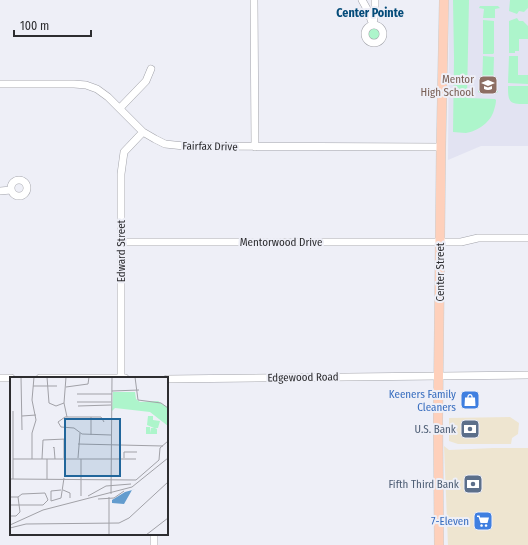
<svg xmlns="http://www.w3.org/2000/svg" width="528" height="545" font-family="'Fira Sans Condensed',sans-serif">
  <style>
    .commercial { fill: #eee5d0 }
    .built { fill: #e2e3f2 }
    .green { fill: #adf5cb }
    .lines { fill: none; stroke-linecap: round; stroke-linejoin: round }
    .minor-casing { stroke: #a2a3aa; stroke-width: 8 }
    .major-casing { stroke: #cdcdcd; stroke-width: 10 }
    .minor { stroke: #fff; stroke-width: 7 }
    .major { stroke: #fed0bb; stroke-width: 9 }
    .labels { text-anchor: middle; stroke-width: 4; stroke-linejoin: round; paint-order: stroke }
    .education-label { font-size: 11px; fill: #785e54; stroke: #eeeff7; text-anchor: end }
    .street-label { font-size: 11px; fill: #2d2d30; stroke: #eeeff7 }
    .shop-label { font-size: 11px; fill: #366cbe; stroke: #eeeff7; text-anchor: end }
    .service-label { font-size: 11px; fill: #4e5e75; stroke: #eeeff7; text-anchor: end }
    .neighbourhood-label { font-size: 12px; font-weight: bold; fill: #044b79; stroke: #eeeff7 }
    .inset-road { fill: none; stroke: #a1a1a7; stroke-width: 1 }
    .view { fill: #21669b; fill-opacity: 0.15; stroke: #21669b; stroke-width: 2 }
    .inset-edge { fill: none; stroke: #2d2d30; stroke-width: 2 }
  </style>
  <rect width="100%" height="100%" fill="#eeeff7"/>
  <path class="commercial" d="M510,417l9,6 -1,11 -6,4 -1,6h-53l-9,-3v-23z
    M444,446l5,4 44,-2h35v97h-80z"/>
  <path class="built" d="M449,0h79v146h-47l-33,14z"/>
  <path class="green" d="M453,0h16l-2,98 28,1 1,1c0,3 -1,7 -2,10 -3,12 -16,21 -28,23 -5,0 -9,-1 -13,-1l1,-74z
    M510,0h18v8l-4,4 -5,-1 -2,3 -8,-3z
    M480,6h18l2,2 -5,1v9h-12l1,-9 -5,-1z
    M517,18l2,3h4l5,5v13h-9v12h-4v2h-6v-32z
    M483,20l11,1v32l-1,1h-10z
    M367 34a7 7 0 1 1 14 0a7 7 0 1 1-14 0Z
    M483,56l11,1 -1,33 5,1 -1,2h-18l-1,-2 4,-2z
    M509,56h9v19h10v9l-20,-1z
    M508,86h20v18c-18,0 -20,0 -20,-18z"/>
  <g class="lines">
    <defs>
      <path id="minor" d="M254,0l1,147
        M362,0l5,9 6,16
        M373,24l2,-12v-12
        M365 34a9 9 0 1 1 18 0a9 9 0 1 1-18 0Z
        M0,84h74l12,1 11,4 11,8 35,35 12,7 10,5 19,2 257,1
        M120,108l26,-27 5,-12
        M11 188a8 8 0 1 1 16 0a8 8 0 1 1-16 0Z
        M0,191l11,-1
        M121,242h340l17,-4h50
        M0,378h11
        M40,378h85
        M121,378v-204l3,-22 19,-20
        M167,379l361,-4
        M154,545v-11"/>
      <path id="major" d="M439,545l-1,-125 3,-273 3,-147"/>
    </defs>
    <use href="#minor" class="minor-casing"/>
    <use href="#major" class="major-casing"/>
    <use href="#minor" class="minor"/>
    <use href="#major" class="major"/>
  </g>
  <defs>
    <symbol id="school-square" viewBox="-11 -11 22 22"><rect x="-9" y="-9" width="18" height="18" rx="4" fill="#8d6e63" stroke="#eeeff7"/><path d="M0-5L7-2L0 1L-7-2ZM-4 1L0 2.5L4 1V4Q0 6-4 4Z" fill="#fff"/></symbol>
    <symbol id="shop-square" viewBox="-11 -11 22 22"><rect x="-9" y="-9" width="18" height="18" rx="4" fill="#3f7fe0" stroke="#eeeff7"/><path d="M-5-2.5h2.3a2.7 3.5 0 0 1 5.4 0H5L5.5 6h-11ZM-1.5-2.5h3a1.5 2.3 0 0 0-3 0Z" fill="#fff"/></symbol>
    <symbol id="bank-square" viewBox="-11 -11 22 22"><rect x="-9" y="-9" width="18" height="18" rx="4" fill="#5c6f8a" stroke="#eeeff7"/><path d="M-6-4H6V4H-6ZM0-2.3a2.3 2.3 0 1 0 0 4.6a2.3 2.3 0 1 0 0-4.6Z" fill="#fff"/></symbol>
    <symbol id="supermarket-square" viewBox="-11 -11 22 22"><rect x="-9" y="-9" width="18" height="18" rx="4" fill="#3f7fe0" stroke="#eeeff7"/><path d="M-6-5.5h2.5l.6 2H6L4.5 2H-2.5L-4.4-4H-6ZM-1.5 3.2a1.3 1.3 0 1 0 .1 0ZM3 3.2a1.3 1.3 0 1 0 .1 0Z" fill="#fff"/></symbol>
  </defs>
  <g fill-rule="evenodd">
    <use href="#school-square" x="477" y="74" width="22" height="22"/>
    <use href="#shop-square" x="459" y="389" width="22" height="22"/>
    <use href="#bank-square" x="459" y="418" width="22" height="22"/>
    <use href="#bank-square" x="462" y="473" width="22" height="22"/>
    <use href="#supermarket-square" x="472" y="510" width="22" height="22"/>
  </g>
  <g class="labels">
    <g class="education-label">
      <text x="474" y="83">Mentor<tspan x="474" dy="13">High School</tspan></text>
    </g>
    <g class="street-label">
      <text transform="translate(210 146) rotate(1)" y="4">Fairfax Drive</text>
      <text x="281" y="246">Mentorwood Drive</text>
      <text transform="translate(121 251) rotate(-90)" y="4">Edward Street</text>
      <text transform="translate(440 272) rotate(-90)" y="4">Center Street</text>
      <text transform="translate(303 377) rotate(-1)" y="4">Edgewood Road</text>
    </g>
    <g class="shop-label">
      <text x="456" y="398">Keeners Family<tspan x="456" dy="13">Cleaners</tspan></text>
      <text x="469" y="525">7-Eleven</text>
    </g>
    <g class="service-label">
      <text x="456" y="433">U.S. Bank</text>
      <text x="459" y="488">Fifth Third Bank</text>
    </g>
    <g class="neighbourhood-label">
      <text x="370" y="17">Center Pointe</text>
    </g>
  </g>
  <g transform="translate(10 377)">
    <rect width="158" height="158" fill="#eeeff7"/>
    <path d="M103,15h22l1,7 4,3 18,-1 10,7v18l-18,-14 -35,-4 -3,3zM138,39h5v4l7,1 -2,7h-3l2,1v5h-11v-7h4v6l1,-5h3l-7,-3z" fill="#adf5cb"/>
    <path d="M126,112l-4,1 -8,14 -12,-1v-3l13,-8z" fill="#639cce"/>
    <path class="inset-road" d="M11,0l1,53M37,0l2,26M125,0l3,23 23,3 7,5M23,9h24M56,10l22,-3 1,-7M102,14l27,-1M67,17h35M67,25h34M39,26l7,3 8,-3 2,-26M54,26l3,14M68,29l33,-1M3,34v68M12,39l14,-1M81,40v18M94,45l-3,-5h-36l-7,5 3,5 13,1 8,6 29,1M54,62v19M68,67l85,2M43,71l1,-1 1,12M68,81l2,-25M114,81v-6h13M3,82h123M22,82v-26l4,-13 -4,-20 2,-23M32,82l1,-19 23,-1M37,82v20M0,102l126,1 23,-20 1,-12 8,-7M51,113l-10,1v10l10,-3 3,-20M53,113l7,3v5M101,117l1,-117M71,119v-37M78,119l18,-10 25,-2M0,120h8l4,-3 23,-1 3,7 -5,5h-33M88,122l16,-1 10,-7M0,139h6l4,-4 -2,-15M0,148l33,-15 89,-23 36,-29M0,151l16,-4 93,-1 10,-5 39,-36M99,158v-38M136,158l22,-17"/>
    <path class="view" d="M55,42h55v57h-55z"/>
    <rect width="158" height="158" class="inset-edge"/>
  </g>
  <path d="M14 30v6h77v-6" fill="none" stroke="#2d2d30" stroke-width="2"/>
  <text x="20" y="30" font-size="12" fill="#2d2d30" stroke="#eeeff7" stroke-width="3" paint-order="stroke">100 m</text>
</svg>
